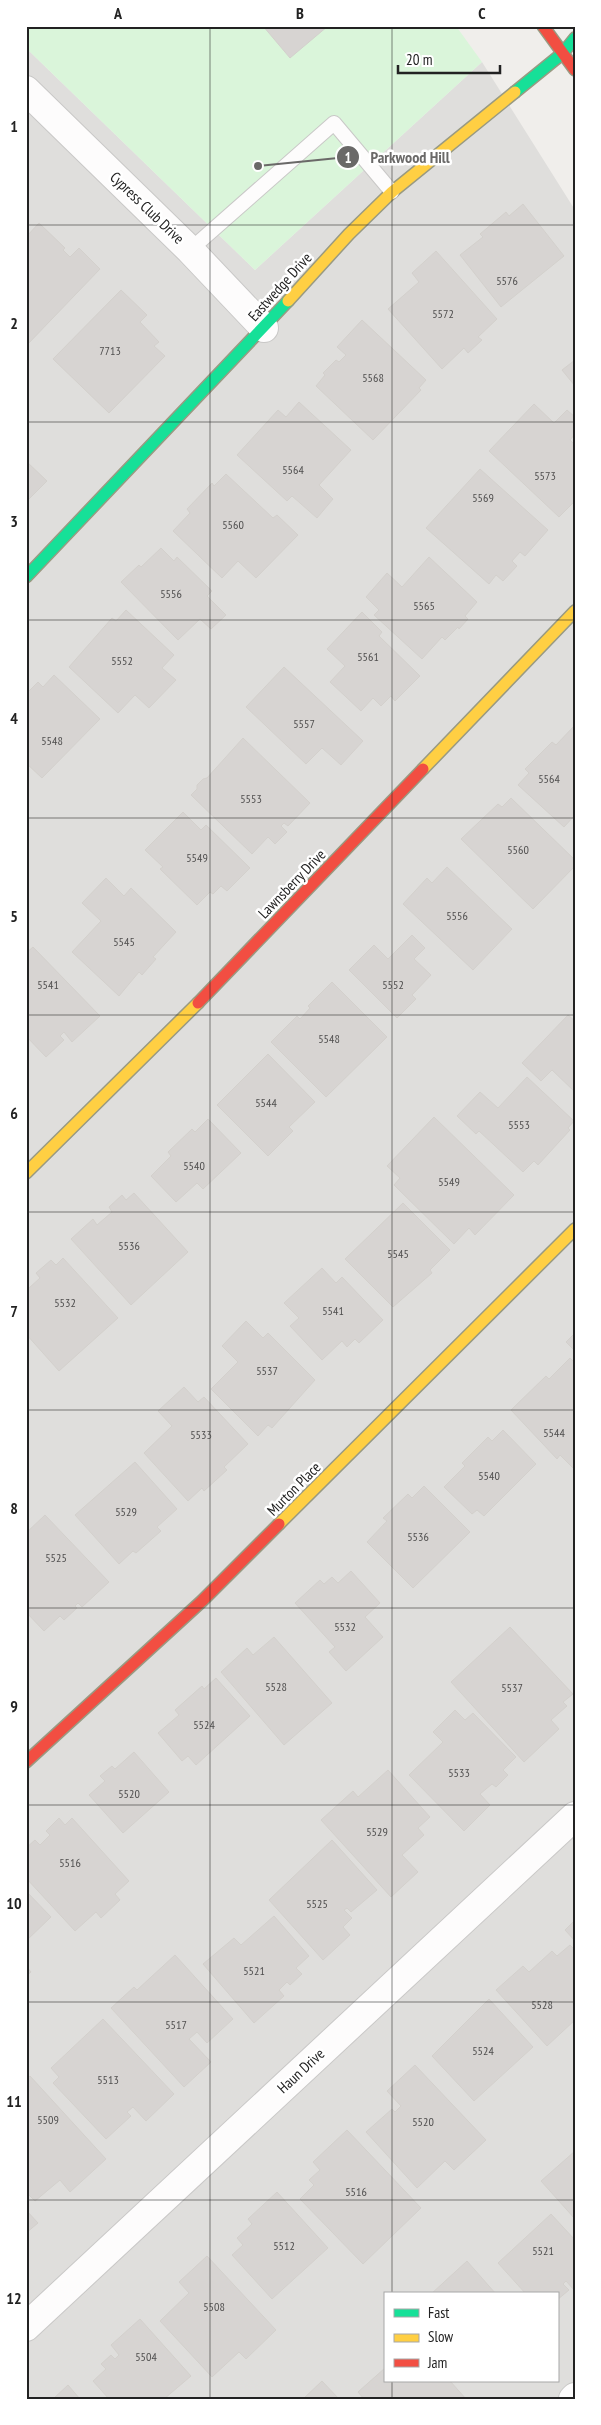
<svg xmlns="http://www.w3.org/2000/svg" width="601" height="2425" font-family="'PT Sans Narrow',sans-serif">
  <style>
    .residential { fill: #dfdedc; fill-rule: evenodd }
    .park { fill: #daf5da }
    .building { fill: #d7d4d2; stroke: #d3d0cc }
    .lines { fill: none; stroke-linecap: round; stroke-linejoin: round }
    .lane-casing { stroke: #c9c8c7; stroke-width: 16 }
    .street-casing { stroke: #c9c8c7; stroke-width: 30 }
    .fast-casing { stroke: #999a82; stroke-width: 14 }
    .slow-casing { stroke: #999a82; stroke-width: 14 }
    .jam-casing { stroke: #999a82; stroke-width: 14 }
    .lane { stroke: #fdfcfc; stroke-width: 14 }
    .street { stroke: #fdfcfc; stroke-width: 28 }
    .fast { stroke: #16e098; stroke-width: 11 }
    .slow { stroke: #ffcf43; stroke-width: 11 }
    .jam { stroke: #f24e42; stroke-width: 11 }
    .grid { fill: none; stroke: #222; stroke-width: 1; stroke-opacity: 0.55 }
    .labels { text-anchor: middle; stroke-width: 5; stroke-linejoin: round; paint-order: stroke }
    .number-label { font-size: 12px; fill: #4f4e4e }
    .street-label { font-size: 15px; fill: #222; stroke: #fff }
    .leader { fill: none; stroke: #6a6968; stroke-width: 2 }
    .callout-dot { fill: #6a6968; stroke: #fff; stroke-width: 2 }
    .mark-label { font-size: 15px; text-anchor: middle; font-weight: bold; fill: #fff }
    .callout-label { font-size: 16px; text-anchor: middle; font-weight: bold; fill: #6a6968; stroke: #fff; stroke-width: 5; stroke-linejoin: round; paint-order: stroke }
    .neatline { fill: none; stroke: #222; stroke-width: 2 }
    .grid-label { font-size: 16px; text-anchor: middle; font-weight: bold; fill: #222 }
  </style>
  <rect width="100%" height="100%" fill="#f0eeeb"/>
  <path class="residential" d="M26,48l229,222 227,-208 93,148v2189h-549zM385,2294h172v87h-172z"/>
  <path class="park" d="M26,26h430l26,36 -227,208 -229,-222z"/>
  <path class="building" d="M263,26h65l-38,32z
    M523,204l41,52 -63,51 -41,-52 23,-18 -3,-3 26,-22 3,4z
    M39,223l26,25 -2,2 7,7 9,-9 21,21 -74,77v-109z
    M436,251l61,68 -19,18 4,3 -14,13 -4,-5 -22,21 -54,-60 31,-27 -7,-9z
    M121,290l26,25 -7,7 19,20 -5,4 11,10 -56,57 -56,-54z
    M362,320l64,60 -7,8 2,2 -48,50 -57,-54 9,-11 -2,-2 13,-13 3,2 7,-7 -9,-8z
    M575,360v26l-13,-16z
    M299,402l52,48 -32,35 14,14 -16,19 -25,-22 -5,5 -50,-46 41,-45 8,7z
    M534,404l20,19 13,-13 8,7v17l-5,6 5,5v56l-16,16 -70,-66z
    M26,461l21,20 -21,21z
    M480,469l68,61 -23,26 -5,-4 -8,9 5,5 -14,15 -7,-6 -7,9 -63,-56z
    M226,474l47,44 4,-3 21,20 -42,43 -18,-17 -16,17 -49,-47 17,-18 -3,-4 25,-26 2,3z
    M161,548l13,13 3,-4 35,34 -5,5 19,19 -15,14 -11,-10 -22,21 -57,-58 18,-17 2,2z
    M429,557l48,45 -12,14 3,3 -9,10 -1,-2 -13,13 -3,-3 -20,22 -48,-44 5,-5 -13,-13 21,-24 15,14z
    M126,610l48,45 -12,13 14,12 -27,28 -14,-13 -17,18 -49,-46 43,-49 4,3z
    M362,612l20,20 -3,4 41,40 -25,25 -4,-5 -10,10 -8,-8 -12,13 -31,-29 15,-16 -18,-17z
    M284,667l79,74 -22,24 -19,-17 -16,16 -60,-57z
    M54,675l46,44 -58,59 -16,-15v-69l12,-12 5,5z
    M575,725v90l-11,12 -46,-42 11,-12 -4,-4 27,-27 4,3z
    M243,738l67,65 -22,23 -4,-3 -3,3 6,6 -12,12 -7,-7 -16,17 -61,-59 6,-6v-4l6,-6 4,-1z
    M511,798l64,62v6l-42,43 -72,-70 37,-35 4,3z
    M183,812l18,18 5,-5 44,43 -23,23 -6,-5 -8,8 -3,-2 -13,13 -37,-36 3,-2 -18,-17z
    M447,867l65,62 -39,41 -70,-66 24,-26 5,5z
    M106,878l18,18 7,-8 45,44 -23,25 3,2 -14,16 -3,-3 -20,24 -47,-44 29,-31 -19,-18z
    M412,935l13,13 -11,11 17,16 -19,20 4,4 -19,19 -48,-48 25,-25 14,14z
    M33,947l67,69 -28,26 -8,-10 -4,4 4,4 -18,17 -20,-21v-83z
    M332,982l55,55 -61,60 -55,-55 26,-26 3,3 10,-11 -2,-2z
    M568,1015l7,6v71l-23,-22 -11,11 -19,-18z
    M268,1054l47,48 -26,25 4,4 -25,25 -51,-51z
    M527,1077l47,44 -6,7 2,2 -32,35 -4,-4 -11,11 -44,-41 -3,3 -19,-18 23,-24 18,16z
    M434,1117l80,78 -39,40 -6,-7 -15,16 -60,-59 6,-7 -13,-12z
    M208,1119l33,34 -38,36 -6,-6 -21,19 -25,-26 20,-20 -3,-4 24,-23 3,3z
    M134,1193l54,59 -57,53 -60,-66 22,-20 4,6 15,-13 -3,-5 13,-12 4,5z
    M403,1203l47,47 -20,20 2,3 -39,34 -48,-48z
    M63,1258l55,60 -59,53 -33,-37v-49l3,3 11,-10 -4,-5 15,-13 5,5z
    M322,1268l14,15 6,-6 41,43 -24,23 -4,-4 -8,8 -5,-6 -20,19 -32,-34 9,-8 -15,-15z
    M246,1321l17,17 5,-5 47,47 -43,48 -4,-3 -10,11 -47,-47 27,-27 -16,-16z
    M575,1333v18l-9,-9z
    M570,1358l5,5v103l-2,2 -13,-13 -3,4 -46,-49 35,-34 3,3z
    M184,1387l14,15 6,-5 44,47 -24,23 3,3 -23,21 -2,-3 -14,13 -44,-48 28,-27 -14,-15z
    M503,1430l33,34 -52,52 -7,-6 -5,4 -28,-27 21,-21 -3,-3 26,-26 4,4z
    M135,1462l42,47 -20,18 4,4 -25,22 -3,-2 -14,13 -44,-49z
    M424,1486l46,46 -57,56 -46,-46 20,-21 -4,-3 25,-24 4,4z
    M45,1515l64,67 -27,25 -4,-4 -3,3 2,2 -13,12 -4,-4 -16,15 -18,-19v-79z
    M351,1571l29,32 -15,14 18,20 -37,34 -17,-19 6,-5 -40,-44 25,-23 4,4 8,-7 6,6z
    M510,1627l63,67 -10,8 4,4 -16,14 8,9 -35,33 -73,-80z
    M274,1637l58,66 -48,42 -63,-73 26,-24 6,7z
    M216,1678l34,38 -54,49 -8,-9 -6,5 -24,-28 21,-18 -4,-5 27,-24 2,3z
    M455,1710l10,10 8,-7 43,44 -13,13 5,5 -12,12 -4,-3 -12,10 10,11 -26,26 -55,-56 34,-33 -10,-10z
    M134,1752l35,40 -46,41 -34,-38 16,-14 -5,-5 12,-10 3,3z
    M388,1770l42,47 -12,11 6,7 -22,20 16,17 -27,25 -70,-77 32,-29 5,6z
    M59,1818l6,7 7,-7 57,63 -14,13 5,6 -19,18 -5,-6 -21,19 -49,-53v-30l9,-8 5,5 10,-10 -4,-4z
    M332,1840l45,50 -26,22 -4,-4 -3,2 8,8 -9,9 7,8 -27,25 -54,-60z
    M26,1891l25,26 -25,24z
    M274,1916l35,40 -13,12 6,6 -12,11 -3,-3 -8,8 5,6 -30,27 -51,-59 31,-26 7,7z
    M575,1920v21l-10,-11z
    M570,1945l5,5v70l-28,26 -51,-56 27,-24 6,6 23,-21 5,5z
    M175,1955l58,64 -26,24 -10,-11 -8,7 22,23 -27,25 -73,-79 23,-21 3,3z
    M26,1966l5,6 -5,4z
    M489,1999l44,48 -59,54 -42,-45z
    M103,2019l71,75 -28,27 -13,-14 -6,5 4,4 -25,23 -53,-56 6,-6 -8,-9z
    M415,2065l71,75 -32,30 -9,-9 -28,27 -51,-56 26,-23 3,3 6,-6 -14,-15z
    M30,2076l76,83 -36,33 -10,-12 -25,21 -9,-9v-112z
    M347,2130l74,78 -58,56 -63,-65 14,-14 -5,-5 11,-10 -7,-8z
    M575,2151v68l-34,-38z
    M277,2192l51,56 -56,51 -40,-44 11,-10 -6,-7 15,-14 -4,-5z
    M26,2210l12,13 -12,10z
    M551,2214l24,26v51l-9,-10 -3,3 6,6 -12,10v-6h-31l-28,-31z
    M207,2256l69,74 -30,29 -7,-7 -27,25 -52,-56 29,-28 -10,-11z
    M467,2261l29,33h-65z
    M140,2319l51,57 -27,23h-55l-16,-18 13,-12 -5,-5 10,-9 4,4 4,-4 -8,-10z
    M385,2368v13h65l16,18h-102l-6,-7z
    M322,2381l17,18h-36z
    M68,2385l12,14h-27z"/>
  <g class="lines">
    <defs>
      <path id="lane" d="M190,250l144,-127 58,69"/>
      <path id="street" d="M26,90l164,160 74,78
        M26,2327l549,-511
        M573,2399l2,-2"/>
      <path id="fast" d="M515,92l48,-39 12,-15
        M26,577l262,-276"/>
      <path id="slow" d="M288,301l61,-67 43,-42 123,-100
        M423,769l152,-158
        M26,1173l172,-170
        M279,1524l296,-295"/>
      <path id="jam" d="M543,26l32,44
        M198,1003l225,-234
        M26,1762l176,-161 77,-77"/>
    </defs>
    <use href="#lane" class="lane-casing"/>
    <use href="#street" class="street-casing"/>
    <use href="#fast" class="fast-casing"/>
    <use href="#slow" class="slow-casing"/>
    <use href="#jam" class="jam-casing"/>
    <use href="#lane" class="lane"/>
    <use href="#street" class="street"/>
    <use href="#fast" class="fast"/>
    <use href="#slow" class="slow"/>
    <use href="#jam" class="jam"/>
  </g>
  <path class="grid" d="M210,26v2373M392,26v2268M26,225h549M26,422h549M26,620h549M26,818h549M26,1015h549M26,1212h549M26,1410h549M26,1608h549M26,1805h549M26,2002h549M26,2200h549M392,2381v18"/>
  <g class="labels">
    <g class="number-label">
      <text x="507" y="285">5576</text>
      <text x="443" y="318">5572</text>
      <text x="110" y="355">7713</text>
      <text x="373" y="382">5568</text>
      <text x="293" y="474">5564</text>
      <text x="545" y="480">5573</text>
      <text x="483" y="502">5569</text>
      <text x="233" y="529">5560</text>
      <text x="171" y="598">5556</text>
      <text x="424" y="610">5565</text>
      <text x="368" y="661">5561</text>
      <text x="122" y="665">5552</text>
      <text x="304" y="728">5557</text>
      <text x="52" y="745">5548</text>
      <text x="549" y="783">5564</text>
      <text x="251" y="803">5553</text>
      <text x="518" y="854">5560</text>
      <text x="197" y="862">5549</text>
      <text x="457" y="920">5556</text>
      <text x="124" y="946">5545</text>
      <text x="48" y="989">5541</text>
      <text x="393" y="989">5552</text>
      <text x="329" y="1043">5548</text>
      <text x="266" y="1107">5544</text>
      <text x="519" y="1129">5553</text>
      <text x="194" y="1170">5540</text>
      <text x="449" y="1186">5549</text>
      <text x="129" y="1250">5536</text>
      <text x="398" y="1258">5545</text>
      <text x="65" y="1307">5532</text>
      <text x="333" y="1315">5541</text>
      <text x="267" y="1375">5537</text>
      <text x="554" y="1437">5544</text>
      <text x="201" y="1439">5533</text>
      <text x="489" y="1480">5540</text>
      <text x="126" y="1516">5529</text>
      <text x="418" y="1541">5536</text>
      <text x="56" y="1562">5525</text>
      <text x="345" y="1631">5532</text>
      <text x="276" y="1691">5528</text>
      <text x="512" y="1692">5537</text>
      <text x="204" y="1729">5524</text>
      <text x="459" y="1777">5533</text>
      <text x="129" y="1798">5520</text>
      <text x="377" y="1836">5529</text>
      <text x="70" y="1867">5516</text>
      <text x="317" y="1908">5525</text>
      <text x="254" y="1975">5521</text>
      <text x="542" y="2009">5528</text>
      <text x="176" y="2029">5517</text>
      <text x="483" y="2055">5524</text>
      <text x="108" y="2084">5513</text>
      <text x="48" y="2124">5509</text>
      <text x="423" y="2126">5520</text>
      <text x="356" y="2196">5516</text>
      <text x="284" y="2250">5512</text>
      <text x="543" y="2255">5521</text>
      <text x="214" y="2311">5508</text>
      <text x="146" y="2361">5504</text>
    </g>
    <g class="street-label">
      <text transform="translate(147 208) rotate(44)" y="5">Cypress Club Drive</text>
      <text transform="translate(280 287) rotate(-48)" y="5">Eastwedge Drive</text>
      <text transform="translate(292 884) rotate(-46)" y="5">Lawnsberry Drive</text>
      <text transform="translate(294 1489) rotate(-45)" y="5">Murton Place</text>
      <text transform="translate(301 2071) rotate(-43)" y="5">Haun Drive</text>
    </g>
  </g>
  <path class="leader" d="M258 166L348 157"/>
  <g class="callout-dot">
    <circle cx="258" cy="166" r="5"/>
    <circle cx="348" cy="157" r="12"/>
  </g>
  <g class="mark-label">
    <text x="348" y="163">1</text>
  </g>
  <g class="callout-label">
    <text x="410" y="163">Parkwood Hill</text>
  </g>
  <rect width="601" height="2425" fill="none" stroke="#ffffff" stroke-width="55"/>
  <rect x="384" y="2292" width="175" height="90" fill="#ffffff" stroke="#a7a7a7"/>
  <rect x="394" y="2309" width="25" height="8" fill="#16e098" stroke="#a7a7a7"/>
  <text x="428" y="2318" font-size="15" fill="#222222">Fast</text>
  <rect x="394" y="2334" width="25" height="8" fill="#ffcf43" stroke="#a7a7a7"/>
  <text x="428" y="2342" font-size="15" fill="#222222">Slow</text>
  <rect x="394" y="2359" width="25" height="8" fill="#f24e42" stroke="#a7a7a7"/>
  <text x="428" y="2368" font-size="15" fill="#222222">Jam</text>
  <path d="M398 65v8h102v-8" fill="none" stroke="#222222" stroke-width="2.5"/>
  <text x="406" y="65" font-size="15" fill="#222222" stroke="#ffffff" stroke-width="4" paint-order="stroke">20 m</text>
  <rect x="28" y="28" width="546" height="2370" class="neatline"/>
  <g class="grid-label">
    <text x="118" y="19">A</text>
    <text x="300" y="19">B</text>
    <text x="482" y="19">C</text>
    <text x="14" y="132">1</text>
    <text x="14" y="329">2</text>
    <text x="14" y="527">3</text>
    <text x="14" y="724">4</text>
    <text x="14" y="922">5</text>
    <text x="14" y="1119">6</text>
    <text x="14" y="1317">7</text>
    <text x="14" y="1514">8</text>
    <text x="14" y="1712">9</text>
    <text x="14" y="1909">10</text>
    <text x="14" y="2107">11</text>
    <text x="14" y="2304">12</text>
  </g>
</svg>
